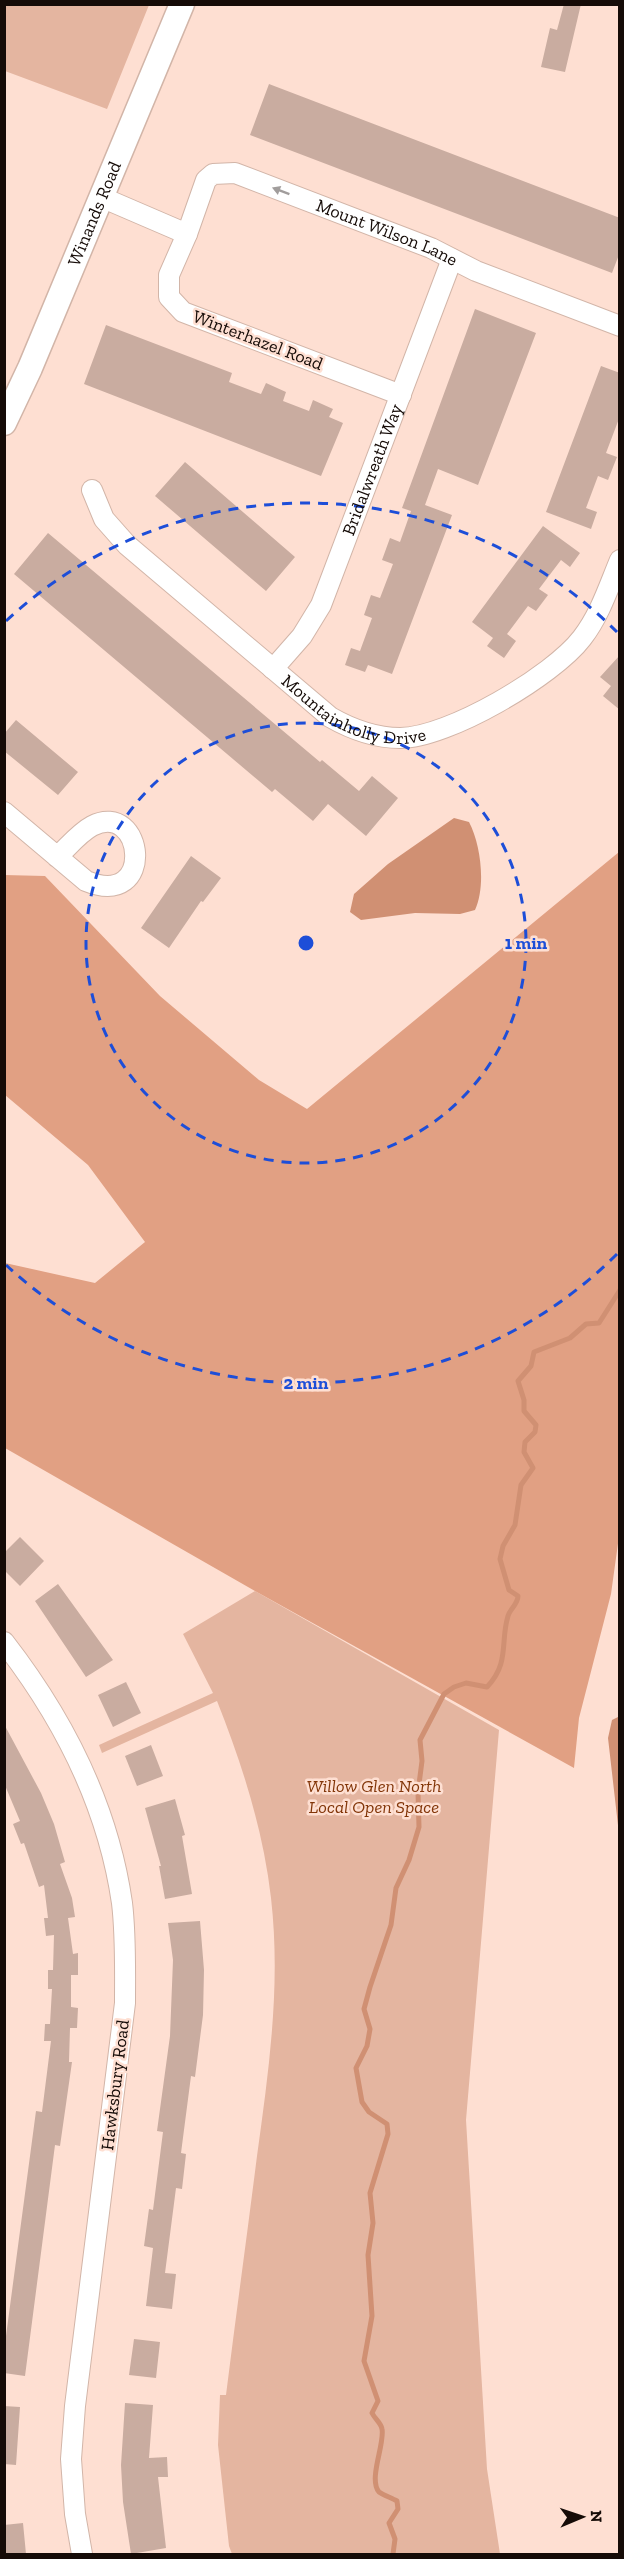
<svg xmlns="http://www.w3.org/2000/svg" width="624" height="2559" viewBox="0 0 624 2559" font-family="'Zilla Slab',serif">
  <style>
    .green { fill: #e4b5a0 }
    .forest { fill: #e1a083 }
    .water { fill: #d09073 }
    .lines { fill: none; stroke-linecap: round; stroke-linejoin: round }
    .stream { stroke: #d09073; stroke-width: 5 }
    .building { fill: #c9aca0 }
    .minor-casing { stroke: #d2b5a8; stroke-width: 22 }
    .tertiary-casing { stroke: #d2b5a8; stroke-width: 27 }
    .minor { stroke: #fff; stroke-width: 20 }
    .tertiary { stroke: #fff; stroke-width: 24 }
    .oneway { fill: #a19d9c }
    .ring { fill: none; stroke: #1d4ed8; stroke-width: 3; stroke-dasharray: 10 8 }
    .labels { text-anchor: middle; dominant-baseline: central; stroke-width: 5; stroke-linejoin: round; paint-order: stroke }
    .street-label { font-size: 18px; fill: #150b07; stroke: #fedfd2 }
    .park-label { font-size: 18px; font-style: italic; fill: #823508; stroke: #fedfd2 }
    .centre { fill: #1d4ed8; stroke: #fedfd2; stroke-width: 3 }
    .ring-label { font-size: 18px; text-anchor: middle; font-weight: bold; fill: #1d4ed8; stroke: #fedfd2; stroke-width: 5; stroke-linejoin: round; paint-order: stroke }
  </style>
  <rect width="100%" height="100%" fill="#fedfd2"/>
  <path class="green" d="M 4,5 L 149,5 L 107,109 L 5,71 Z
    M 255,1591 L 499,1730 L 466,2120 L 487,2469 L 500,2554 L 232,2554 L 229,2546 L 218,2445 L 220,2395 L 226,2395 C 236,2315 247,2235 257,2156 C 269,2069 281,1985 271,1898 C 263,1829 242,1764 217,1701 L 102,1753 L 99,1745 L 213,1693 L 183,1634 Z"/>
  <path class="forest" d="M 619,852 L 620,1529 L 611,1594 L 579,1718 L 574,1768 L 255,1591 L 5,1448 L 5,1263 L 95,1283 L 145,1242 L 88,1165 L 5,1095 L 4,875 L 45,876 L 160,996 L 259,1080 L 307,1109 Z"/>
  <path class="water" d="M 454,818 L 469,822 C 481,845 486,886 475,910 L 460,914 L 415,913 L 361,920 L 350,912 L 354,894 L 388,864 Z
    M 620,1716 L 620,1834 L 619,1834 L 608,1738 L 612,1720 Z"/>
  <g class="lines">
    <path class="stream" d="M 393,2554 L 395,2539 L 389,2523 L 398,2509 L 397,2501 C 392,2498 383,2495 379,2492 C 368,2479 385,2444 382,2429 C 381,2423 375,2419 372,2413 L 378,2401 L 364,2361 L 372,2316 L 368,2255 L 373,2223 L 370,2193 L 388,2134 L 387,2124 L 369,2112 L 362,2102 L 356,2068 L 367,2046 L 370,2029 L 364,2009 L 370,1987 L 391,1925 L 396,1888 L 409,1860 L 419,1827 L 418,1792 L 422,1761 L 420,1740 L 444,1694 L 454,1687 L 466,1683 L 487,1687 C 510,1663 500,1642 508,1616 C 510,1609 518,1604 518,1596 L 509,1590 L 500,1559 L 503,1546 L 515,1525 L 521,1485 L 533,1468 L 524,1452 L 525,1442 L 535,1432 L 536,1425 L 524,1411 L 524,1400 L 518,1381 L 531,1366 L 534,1352 L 570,1338 L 586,1324 L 599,1323 L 620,1290"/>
  </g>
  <path class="building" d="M 564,4 L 581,4 L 565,72 L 541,67 L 550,28 L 557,30 Z
    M 269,84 L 620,218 L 620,252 L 612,273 L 250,135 Z
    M 475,309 L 536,333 L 478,485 L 438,469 L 425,505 L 452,515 L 392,674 L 368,665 L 365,672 L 345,665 L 351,648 L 360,651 L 372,618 L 364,615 L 371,595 L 380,598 L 393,564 L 382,560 L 390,538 L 400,542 L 411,511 L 402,508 Z
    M 106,325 L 232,373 L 229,382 L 261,394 L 266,383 L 286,392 L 283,401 L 309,411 L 313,400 L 333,409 L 329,417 L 343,423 L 321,476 L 84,384 Z
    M 601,366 L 620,373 L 620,416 L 606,453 L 617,457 L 608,480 L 598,476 L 586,508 L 597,512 L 591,529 L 546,512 Z
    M 185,462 L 295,557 L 266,591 L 155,496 Z
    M 543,526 L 580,553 L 570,567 L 561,560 L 539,589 L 548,595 L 536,611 L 528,606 L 507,634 L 516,641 L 504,658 L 487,646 L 493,638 L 472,622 Z
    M 48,533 L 320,762 L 322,760 L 359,791 L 372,776 L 398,798 L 366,836 L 328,804 L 313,821 L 275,789 L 272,792 L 14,574 Z
    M 620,655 L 620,710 L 603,696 L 611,686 L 600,677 Z
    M 16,720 L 78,772 L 58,795 L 4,751 L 4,734 Z
    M 191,856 L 221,878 L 203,902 L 201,901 L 169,948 L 141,928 Z
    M 20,1537 L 44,1561 L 20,1586 L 4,1570 L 4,1553 Z
    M 58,1584 L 113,1660 L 86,1677 L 35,1601 Z
    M 126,1682 L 141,1713 L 113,1727 L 98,1695 Z
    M 4,1724 L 41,1793 L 54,1824 L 65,1862 L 60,1864 L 72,1898 L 75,1917 L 68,1918 L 73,1954 L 78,1953 L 78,1975 L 71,1975 L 71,2007 L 78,2008 L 77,2028 L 70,2028 L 69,2062 L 72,2062 L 60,2146 L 55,2145 L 25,2376 L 4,2373 L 4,2351 L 36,2111 L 42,2112 L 51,2041 L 44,2041 L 45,2024 L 50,2024 L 52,1989 L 48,1989 L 48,1970 L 53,1970 L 54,1935 L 46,1936 L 44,1918 L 48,1918 L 44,1885 L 39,1887 L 24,1843 L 21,1844 L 13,1824 L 20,1821 L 4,1783 Z
    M 151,1745 L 163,1776 L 137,1786 L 125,1756 Z
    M 175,1799 L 185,1835 L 182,1836 L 192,1894 L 165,1899 L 159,1866 L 161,1866 L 145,1808 Z
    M 200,1921 L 204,1970 L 203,2015 L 195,2077 L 191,2076 L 181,2153 L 186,2154 L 182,2189 L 176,2188 L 165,2273 L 176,2274 L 172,2309 L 146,2306 L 153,2248 L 144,2246 L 149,2209 L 153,2210 L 163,2132 L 157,2131 L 170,2036 L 173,1960 L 168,1923 Z
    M 134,2339 L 160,2342 L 156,2378 L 129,2375 Z
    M 125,2403 L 153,2405 L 149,2458 L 167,2457 L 168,2477 L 158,2477 L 166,2548 L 131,2554 L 123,2502 L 121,2465 Z
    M 4,2406 L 20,2407 L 16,2465 L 4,2464 Z
    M 23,2523 L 26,2554 L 4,2554 L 4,2525 Z"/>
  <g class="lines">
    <g class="minor-casing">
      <g id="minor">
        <path d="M 101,197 L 187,234"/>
        <path id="s1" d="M 401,395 L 183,312 L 169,297 L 169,275 L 187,234 L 206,180 L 213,174 L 235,173 L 431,248 L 476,271 L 620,326"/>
        <path id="s2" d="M 92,490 L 104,519 L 127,545 L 330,717 C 351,729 375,738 400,738 C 448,738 553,676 582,638 C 600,615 609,586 620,560"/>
        <path id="s3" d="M 273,669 L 302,636 L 321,605 L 452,259"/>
        <path d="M 4,812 L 86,881 C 157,910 144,799 92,826 C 79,833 68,847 57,857"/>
        <path d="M 4,1642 C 63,1718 108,1806 122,1903 C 126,1936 125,1970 125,2003 L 75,2406 L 71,2459 L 75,2514 L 82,2554"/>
      </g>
    </g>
    <g class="tertiary-casing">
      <g id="tertiary">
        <path id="s4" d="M 4,423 L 30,368 L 182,4"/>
      </g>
    </g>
    <use href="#minor" class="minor"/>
    <use href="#tertiary" class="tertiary"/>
  </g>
  <defs><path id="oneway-solid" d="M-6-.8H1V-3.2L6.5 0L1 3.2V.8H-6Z" transform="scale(1.5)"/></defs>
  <use class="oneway" href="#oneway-solid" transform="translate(281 191) rotate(-159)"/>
  <g class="ring">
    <circle cx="306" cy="943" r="220"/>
    <path d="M617 1254A440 440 0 0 1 6 1265M6 621A440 440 0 0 1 617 632"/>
  </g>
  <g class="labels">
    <g class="street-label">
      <text stroke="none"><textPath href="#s4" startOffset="228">Winands Road</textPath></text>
      <text stroke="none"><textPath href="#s1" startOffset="572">Mount Wilson Lane</textPath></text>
      <text transform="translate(258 340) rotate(21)">Winterhazel Road</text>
      <text stroke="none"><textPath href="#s3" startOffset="225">Bridalwreath Way</textPath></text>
      <text stroke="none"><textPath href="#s2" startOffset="352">Mountainholly Drive</textPath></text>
      <text transform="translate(115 2085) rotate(-83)">Hawksbury Road</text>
    </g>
    <g class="park-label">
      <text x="374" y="1786">Willow Glen North<tspan x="374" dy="21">Local Open Space</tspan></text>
    </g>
  </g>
  <circle cx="306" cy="943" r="9" class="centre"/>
  <g class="ring-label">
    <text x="526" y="949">1 min</text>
    <text x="306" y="1389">2 min</text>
  </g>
  <rect width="624" height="2559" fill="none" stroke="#150b07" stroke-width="12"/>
  <g transform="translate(582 2517) rotate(88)" stroke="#fedfd2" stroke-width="4.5" paint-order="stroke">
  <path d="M0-4.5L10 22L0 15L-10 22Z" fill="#150b07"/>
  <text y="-9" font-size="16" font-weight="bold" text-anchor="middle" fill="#150b07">N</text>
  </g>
</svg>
